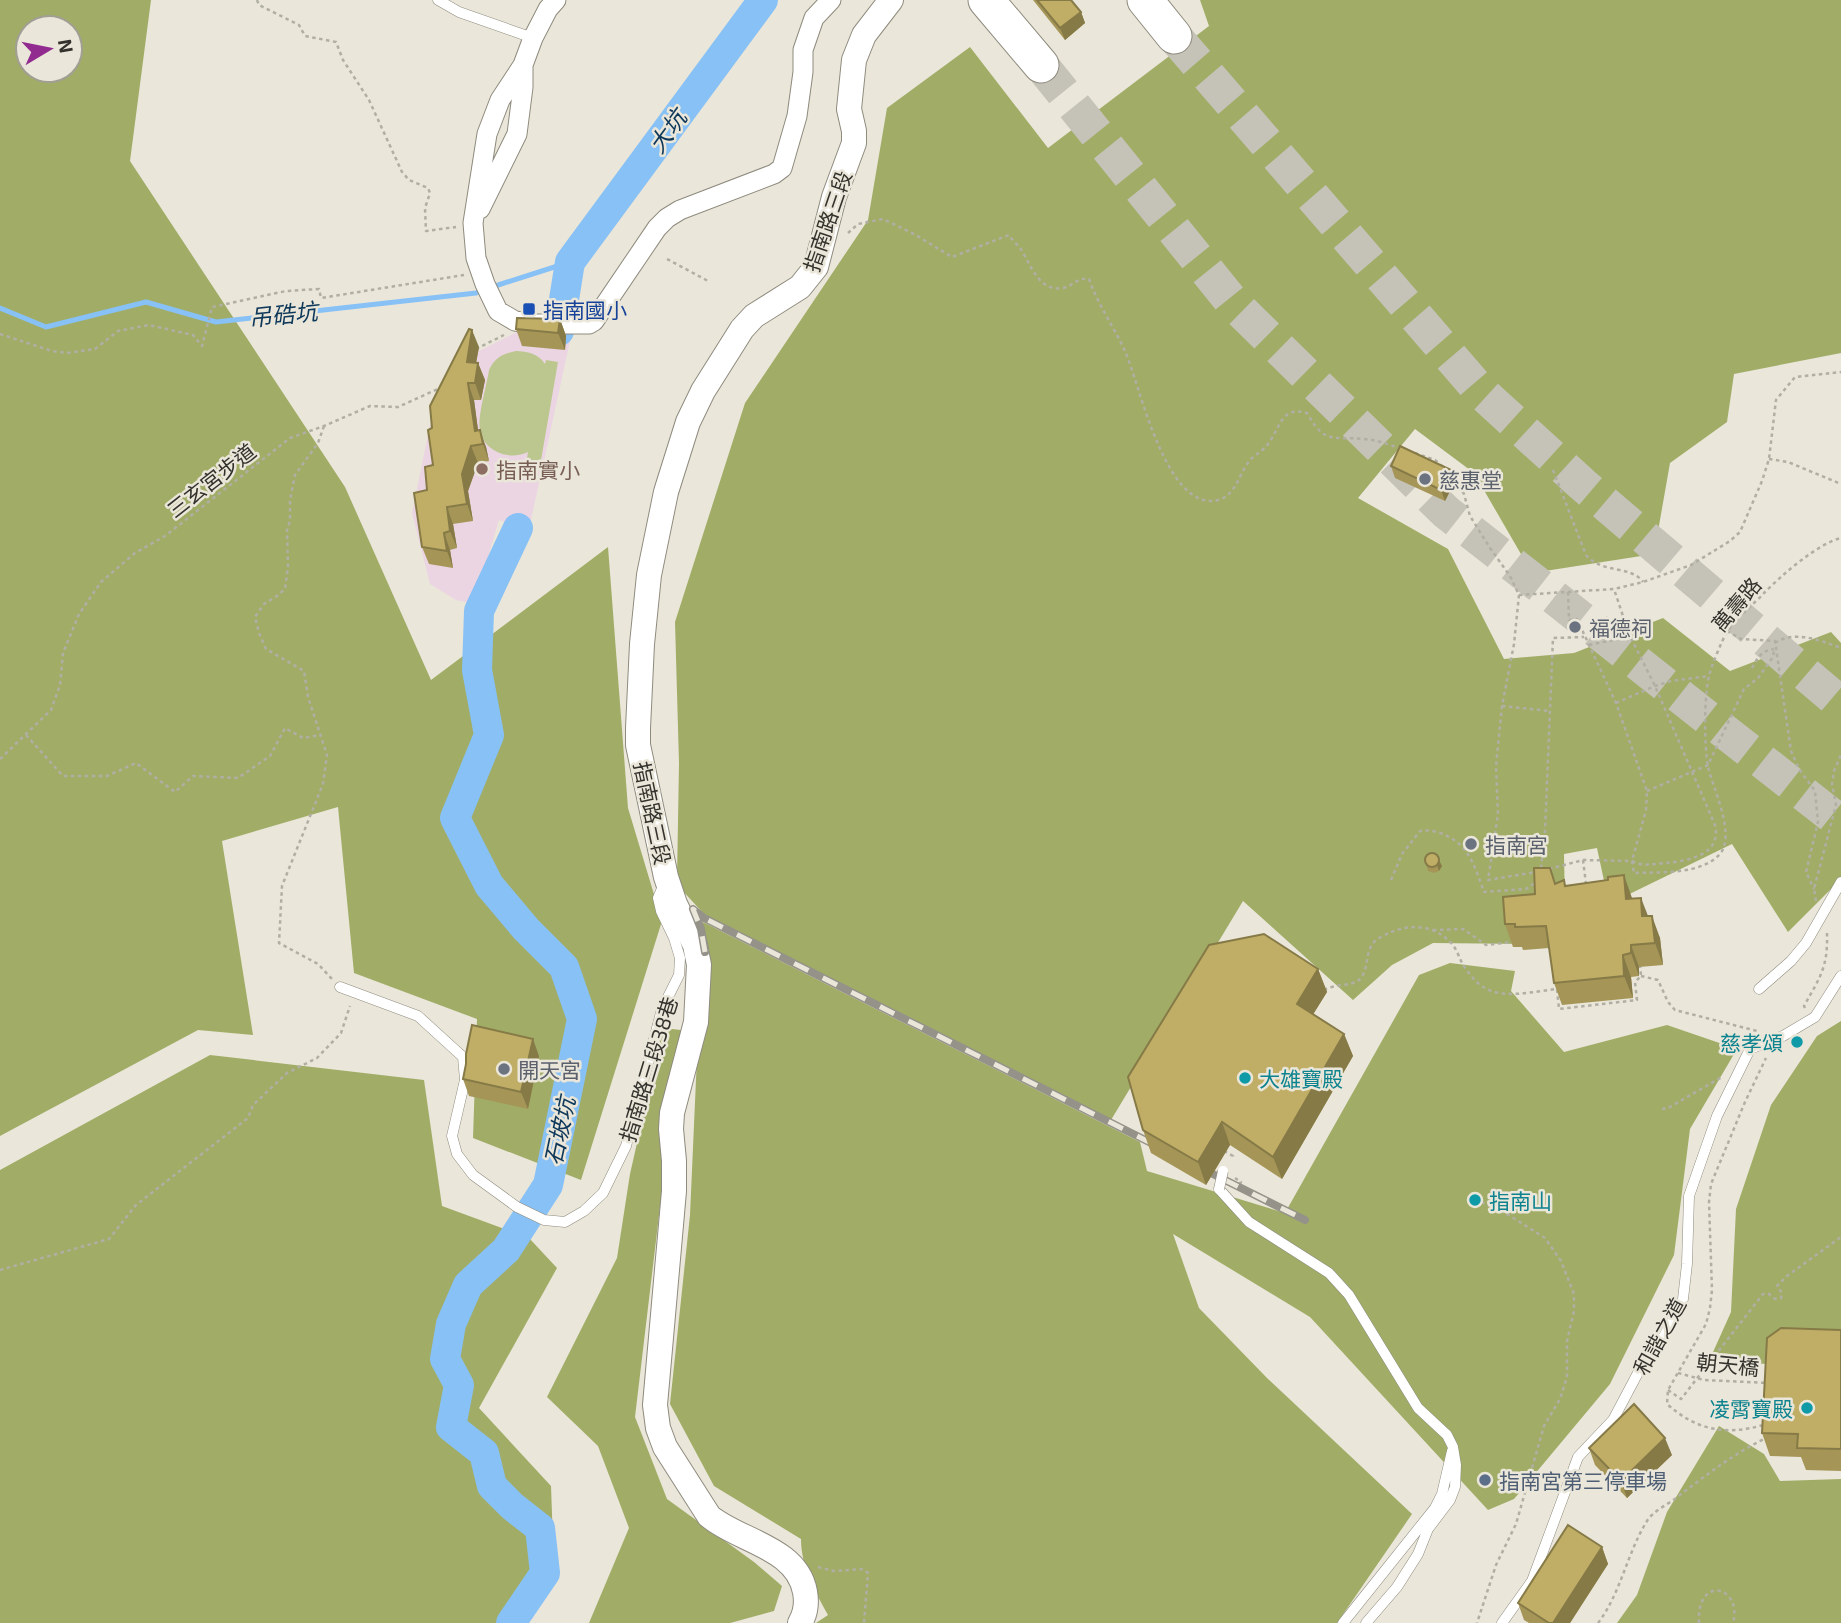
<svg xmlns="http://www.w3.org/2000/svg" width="1841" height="1623" viewBox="0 0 1841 1623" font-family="'Exo 2','Noto Sans TC',sans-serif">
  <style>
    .education { fill: #ebd5e2 }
    .green { fill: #bcc78f }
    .forest { fill: #a1ad67; fill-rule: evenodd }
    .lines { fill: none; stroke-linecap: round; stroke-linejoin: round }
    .stream { stroke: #88c1f5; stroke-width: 5 }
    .river { stroke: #88c1f5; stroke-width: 30 }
    .motorway-tunnel { stroke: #c5c2b7; stroke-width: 35; stroke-dasharray: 35 18; stroke-linecap: butt }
    .service-casing { stroke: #8e8b7e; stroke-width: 11 }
    .minor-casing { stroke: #8e8b7e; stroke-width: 21 }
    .tertiary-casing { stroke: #8e8b7e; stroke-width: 26 }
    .motorway-casing { stroke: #8e8b7e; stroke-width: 37 }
    .path { stroke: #b1aea4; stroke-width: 2.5; stroke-dasharray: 3.5 3.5; stroke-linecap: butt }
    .service { stroke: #fff; stroke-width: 10 }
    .minor { stroke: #fff; stroke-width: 19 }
    .tertiary { stroke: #fff; stroke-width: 24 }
    .motorway { stroke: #fff; stroke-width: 35 }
    .rail-casing { stroke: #959289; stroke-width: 8 }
    .rail { stroke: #eae6d9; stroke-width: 5; stroke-dasharray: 16; stroke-linecap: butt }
    .service-bridge-casing { stroke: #8e8b7e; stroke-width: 11; stroke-linecap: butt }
    .path-bridge { stroke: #b1aea4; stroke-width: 2.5; stroke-dasharray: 3.5 3.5; stroke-linecap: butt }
    .service-bridge { stroke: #fff; stroke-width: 10 }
    .wall { fill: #a59658 }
    .shaded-wall { fill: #867a47 }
    .building { fill: #c0ae66; stroke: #867a47; stroke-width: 2 }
    .transit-dot { fill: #1a4fb4; stroke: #eae6d9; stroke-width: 2.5 }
    .education-dot { fill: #8d6e63; stroke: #eae6d9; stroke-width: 2.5 }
    .worship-dot { fill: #6b7280; stroke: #eae6d9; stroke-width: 2.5 }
    .culture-dot { fill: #0f9aa8; stroke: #eae6d9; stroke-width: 2.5 }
    .service-dot { fill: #5c6f8a; stroke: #eae6d9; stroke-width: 2.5 }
    .labels { text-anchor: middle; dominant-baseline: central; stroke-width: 5; stroke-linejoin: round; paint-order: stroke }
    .street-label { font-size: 21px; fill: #33322d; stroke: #eae6d9 }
    .transit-label { font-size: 21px; fill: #164399; stroke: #eae6d9; text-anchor: start }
    .education-label { font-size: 21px; fill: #785e54; stroke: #eae6d9; text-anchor: start }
    .worship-label { font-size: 21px; fill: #5b616d; stroke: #eae6d9; text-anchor: start }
    .culture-label { font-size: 21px; fill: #0d838f; stroke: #eae6d9; text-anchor: end }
    .service-label { font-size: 21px; fill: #4e5e75; stroke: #eae6d9; text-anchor: start }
    .water-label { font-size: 23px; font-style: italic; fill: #0e385a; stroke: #eae6d9 }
  </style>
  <rect width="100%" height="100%" fill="#eae6d9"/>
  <path class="education" d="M 523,329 L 572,332 L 529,529 L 499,520 L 482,577 L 470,603 L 456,600 L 430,584 L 412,513 L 430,425 L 467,357 Z"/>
  <path class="green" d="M 516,351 C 527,351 539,354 545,364 L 546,360 L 558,362 L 540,466 L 526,464 L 528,452 C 510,461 484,452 480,430 C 477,417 487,385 489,370 C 495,357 503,354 516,351 Z"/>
  <path class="forest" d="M 0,0 L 151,0 L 130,161 L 345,487 L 431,680 L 608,547 L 628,808 L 662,921 L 581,1180 L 473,1138 L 477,1019 L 354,973 L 338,807 L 222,841 L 253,1035 L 198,1030 L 0,1136 ZM 28,28 L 70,28 L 70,70 L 28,70 Z
    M 1200,0 L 1841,0 L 1841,353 L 1734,374 L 1727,422 L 1670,463 L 1654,554 L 1532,573 L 1474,473 L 1415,429 L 1358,498 L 1448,549 L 1504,659 L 1574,653 L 1663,618 L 1730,671 L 1831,632 L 1841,643 L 1841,879 L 1788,932 L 1732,844 L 1609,904 L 1597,848 L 1564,854 L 1565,906 L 1532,944 L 1433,943 L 1392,965 L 1353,1000 L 1243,901 L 1111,1120 L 705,915 L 680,888 L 677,879 L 679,763 L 675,622 L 745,403 L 868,220 L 887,108 L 970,47 L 1048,148 L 1209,26 Z
    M 703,922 L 1140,1142 L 1147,1171 L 1285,1213 L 1419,975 L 1450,963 L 1515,971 L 1511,991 L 1564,1052 L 1667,1025 L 1737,1049 L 1690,1129 L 1674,1255 L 1610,1384 L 1514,1499 L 1488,1510 L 1310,1317 L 1173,1234 L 1199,1308 L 1267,1378 L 1412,1514 L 1337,1623 L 816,1623 L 828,1615 C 815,1591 801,1567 801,1539 L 714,1486 L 670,1404 L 690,1215 Z
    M 1841,1021 L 1841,1340 L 1768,1364 L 1709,1361 L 1731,1312 L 1736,1209 L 1771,1105 L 1817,1036 Z
    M 663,1028 L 681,1030 L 635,1417 L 667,1499 L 754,1562 L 782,1586 L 774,1611 L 730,1623 L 589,1623 L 629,1528 L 598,1446 L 547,1397 L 617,1258 L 630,1174 Z
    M 210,1055 L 424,1080 L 442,1206 L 529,1238 L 557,1268 L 479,1408 L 551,1486 L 554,1569 L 506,1623 L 0,1623 L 0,1170 Z
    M 1719,1426 L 1764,1454 L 1780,1481 L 1841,1479 L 1841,1623 L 1617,1623 L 1637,1595 L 1667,1512 Z"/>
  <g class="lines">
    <path class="stream" d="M 492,287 L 570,262
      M 0,308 L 46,327 L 146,302 L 216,322 L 476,293 L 482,290"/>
    <path class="river" d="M 559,331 L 570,262 L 763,0
      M 511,1623 L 545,1573 L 540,1528 L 512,1506 L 492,1486 L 484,1453 L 451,1427 L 459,1385 L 445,1359 L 451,1324 L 468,1285 L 506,1250 L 548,1185 L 582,1019 L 564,967 L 526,929 L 489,885 L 455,818 L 489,735 L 477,670 L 479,611 L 518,528"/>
    <path class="motorway-tunnel" d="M 1174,36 L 1481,392 L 1582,484 L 1841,704
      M 1041,65 L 1232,302 L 1446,512 L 1841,823"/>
    <g class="service-casing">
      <path id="service" d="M 438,0 L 459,12 L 533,38
        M 340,987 L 418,1016 L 463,1057 L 465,1080 L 452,1136 L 457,1154 L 473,1175 L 517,1207 L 544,1220 L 565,1222 L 584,1211 L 603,1193 L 626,1146 L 662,1009 L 679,975 L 680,958 L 674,938 L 661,911 L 658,898 L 664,884
        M 1759,989 L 1791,961 L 1806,943 L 1841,882
        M 1219,1189 L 1249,1222 L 1329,1273 L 1349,1295 L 1418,1408 L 1447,1435 L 1453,1447 L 1456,1465 L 1455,1487 L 1450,1500 L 1428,1529 L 1418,1554 L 1397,1587 L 1366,1623
        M 1343,1623 L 1435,1508 L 1442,1494 L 1452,1451
        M 1502,1623 L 1532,1581 L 1578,1457 L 1613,1420 L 1640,1369 L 1664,1336 L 1683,1299 L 1687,1264 L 1689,1196 L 1717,1116 L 1750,1049 L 1783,1036 L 1815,1017 L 1841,976"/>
    </g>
    <g class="minor-casing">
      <path id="minor" d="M 556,0 L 548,9 L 533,38 L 523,65 L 500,100 L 487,134 L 473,223 L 476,258 L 485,284 L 498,311 L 515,321 L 536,324 L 589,324 L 594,321 L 657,228 L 667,218 L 680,210 L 774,174 L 782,168 L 797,116 L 803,72 L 803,50 L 814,18 L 831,0
        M 480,209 L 517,134 L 523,87 L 523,66"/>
    </g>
    <g class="tertiary-casing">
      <path id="tertiary" d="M 800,1623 C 806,1613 807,1603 805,1592 C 797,1547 738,1541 709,1516 L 665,1447 L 658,1428 L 655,1405 L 674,1191 L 674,1161 L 671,1129 L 672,1113 L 696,1022 L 699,965 L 695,945 L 675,904 L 666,877 L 638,745 L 638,728 L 642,644 L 649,575 L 666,492 L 688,422 L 703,391 L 742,329 L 754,316 L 800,287 L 816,267 L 834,197 L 854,143 L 854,131 L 849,109 L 854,60 L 864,35 L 891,0"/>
    </g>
    <g class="motorway-casing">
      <path id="motorway" d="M 986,0 L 1041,65
        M 1145,0 L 1174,36"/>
    </g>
    <path class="path" d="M 257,0 L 259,5 L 299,25 L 305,36 L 336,42 L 343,60 L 369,100 L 402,172 L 409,180 L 428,188 L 430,193 L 425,208 L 426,231 L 456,227
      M 848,233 L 858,224 L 883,219 L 914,234 L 952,257 L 1009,235 C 1012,240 1017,244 1020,248 C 1031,264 1038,292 1063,288 C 1073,286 1077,277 1089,279 C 1098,305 1114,327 1125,351 C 1140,385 1166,513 1218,500 C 1237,495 1239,472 1251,459 C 1257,453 1265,450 1270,441 C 1281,425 1282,406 1307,413 C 1325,445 1333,436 1364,439 C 1378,440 1390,445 1402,449
      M 667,259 L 708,281
      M 0,334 L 52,351 L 67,353 L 95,349 L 118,331 L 149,325 L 193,335 L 202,346 L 212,307 L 286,291 L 319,289 L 321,298 L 464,275
      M 476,349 L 504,335
      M 324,426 L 318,443 L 295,475 L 290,500 L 290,521 L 287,530 L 288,567 L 285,589 L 277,596 L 264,604 L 255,617 L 259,633 L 266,649 L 304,671 L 308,697 L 327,755 L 323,784 L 282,886 L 279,943 L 318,964 L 332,979
      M 1415,453 L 1435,460 L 1443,467
      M 1769,459 L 1788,462 L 1841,484
      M 1553,470 L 1586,555 C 1602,574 1631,565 1643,582
      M 1451,474 L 1464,494 L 1470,516 L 1490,548 L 1510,576 L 1519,595
      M 1568,592 L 1569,620 L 1577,619 L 1616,703 L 1647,791 L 1646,810 L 1632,861 C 1642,867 1653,864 1665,863 C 1688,861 1722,855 1715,825 L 1655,686 L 1629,634 L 1614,589
      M 1519,595 L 1514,644 L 1502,706 L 1496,766 L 1498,814 L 1488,880 L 1536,872
      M 1519,595 L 1614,589 L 1643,582 L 1691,565 L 1730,541 L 1740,532 L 1762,481 L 1769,459 L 1776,400 L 1795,377 L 1841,372
      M 1727,631 L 1741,639 L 1775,641 L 1791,751 L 1799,769 L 1815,791 L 1818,822 L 1806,872 L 1814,889
      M 1775,643 C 1795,630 1819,640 1841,648
      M 1589,645 L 1613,640 L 1629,634
      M 1752,668 C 1758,657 1761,651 1774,649
      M 1616,703 L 1655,686 L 1671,681 L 1709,676
      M 1502,706 L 1550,711
      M 26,735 L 63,776 L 107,776 L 136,763 L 175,792 L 193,776 L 238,778 L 270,756 L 285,728 L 303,738 L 320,735
      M 0,759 L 51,710 L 60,685 L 63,653 L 79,614 L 101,582 L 135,553 L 165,536 L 290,438 L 324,426 L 370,406 L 398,407 L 440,388
      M 1647,791 L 1708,765 L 1744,689 L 1758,678 L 1773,657 L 1774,650
      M 1583,860 L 1586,884
      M 1541,868 L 1545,831 L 1553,638 L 1584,637
      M 1549,869 L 1583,860 L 1632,861 L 1634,873 C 1660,872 1701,875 1720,854 C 1736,835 1713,788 1708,767 C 1704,745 1704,697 1709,676 C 1711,667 1722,640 1727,632 C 1735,619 1753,605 1764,593 C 1782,575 1817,544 1841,538
      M 1391,880 L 1402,854 L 1420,831 C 1435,828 1456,838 1465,850 C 1474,862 1479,878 1484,892 L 1526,889 L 1535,883
      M 1816,901 L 1814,889 L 1836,805 L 1832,784 L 1834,771 L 1841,755
      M 1433,930 L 1463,929 L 1486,945 L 1512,942
      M 1641,976 L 1658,980 L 1668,1002 L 1675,1010 L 1757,1031
      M 1324,990 C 1334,984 1352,986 1359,980 C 1370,970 1364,951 1375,941 C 1378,938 1385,935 1389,933 C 1412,923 1435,925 1452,944 C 1457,950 1459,957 1462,963 C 1467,971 1476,983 1483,987 C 1504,1000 1534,991 1557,989 L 1559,1009 L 1637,1000 L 1635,982 L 1641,976 L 1640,965
      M 1805,1008 L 1804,1006 C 1820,977 1828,968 1827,933
      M 1662,1109 L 1668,1108 L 1722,1077
      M 1224,1151 L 1233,1156 L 1231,1159
      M 1235,1178 L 1241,1182 L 1237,1188
      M 1475,1199 L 1507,1214 L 1545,1238 L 1561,1261 L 1574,1294 L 1574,1311 L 1567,1341 L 1567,1377 L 1560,1399 L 1544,1426 L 1516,1524 L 1496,1565 L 1477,1623
      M 0,1270 L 109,1239 L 136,1205 L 248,1118 L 253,1105 L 287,1073 L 317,1058 L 341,1033 L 350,1006
      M 1668,1390 L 1681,1399 L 1763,1294 L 1769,1294 L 1775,1299 L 1781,1298 L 1782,1293 L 1777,1286 L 1787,1276 L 1841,1237
      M 1763,1425 C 1726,1436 1696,1430 1667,1404 L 1668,1390 L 1706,1324 L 1710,1308 L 1712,1290 L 1709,1202 L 1711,1184 L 1745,1102 L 1766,1058
      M 818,1567 L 834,1571 L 863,1569 L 868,1573 L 864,1623
      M 1598,1623 C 1621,1593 1627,1553 1647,1521 C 1653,1511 1667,1505 1676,1498 C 1705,1476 1733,1454 1766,1438
      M 1699,1623 C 1696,1574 1743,1586 1733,1623"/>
    <use href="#service" class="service"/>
    <use href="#minor" class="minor"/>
    <use href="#tertiary" class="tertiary"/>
    <use href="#motorway" class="motorway"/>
    <g class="rail-casing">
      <path id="rail" d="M 705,952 L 701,929 L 693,909 L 704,918 L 1163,1149
        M 1195,1165 L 1305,1220"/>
    </g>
    <use href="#rail" class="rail"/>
    <g class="service-bridge-casing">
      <path id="service-bridge" d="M 1219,1189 L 1223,1171"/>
    </g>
    <path class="path-bridge" d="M 1678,1373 L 1704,1380 L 1768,1383"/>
    <use href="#service-bridge" class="service-bridge"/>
  </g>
  <path class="wall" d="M 1033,0 L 1071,0 L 1081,12 L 1085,23 L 1065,40 Z
    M 560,319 L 566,336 L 565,350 L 522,346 L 516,329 Z
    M 479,347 L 476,363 L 478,363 L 485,380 L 481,400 L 474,400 L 478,431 L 486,447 L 489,461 L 478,463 L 468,491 L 473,521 L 453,524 L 457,548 L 450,550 L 453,568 L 429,564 L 422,547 L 427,490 L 433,465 Z
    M 1391,466 L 1451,470 L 1455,481 L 1445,501 L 1395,478 Z
    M 1425,860 L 1442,866 L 1439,871 L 1434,873 L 1428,871 Z
    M 1550,868 L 1555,883 L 1632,899 L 1648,916 L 1660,938 L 1663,965 L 1639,967 L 1639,976 L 1631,977 L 1633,998 L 1562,1005 L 1554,983 L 1549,948 L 1523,950 L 1522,947 L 1513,947 L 1505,924 L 1535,894 Z
    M 1318,969 L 1327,992 L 1313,1014 L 1344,1034 L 1353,1056 L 1282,1179 L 1230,1145 L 1206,1185 L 1151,1153 L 1143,1130 Z
    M 539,1056 L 528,1109 L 469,1096 L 463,1079 Z
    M 1841,1330 L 1841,1471 L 1806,1470 L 1801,1457 L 1770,1456 L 1762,1433 Z
    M 1589,1448 L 1672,1455 L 1627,1498 L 1595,1465 Z
    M 1602,1547 L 1608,1564 L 1570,1623 L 1529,1623 L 1524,1620 L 1518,1603 Z"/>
  <path class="shaded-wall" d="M 1081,12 L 1085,23 L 1065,40 L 1060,28 Z
    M 560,319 L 566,336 L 565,350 L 558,333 Z
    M 472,330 L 479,347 L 473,379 L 467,362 Z
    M 478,363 L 485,380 L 481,400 L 475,383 Z
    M 468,383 L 474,400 L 480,444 L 475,431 Z
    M 480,430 L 486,447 L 489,461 L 483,444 Z
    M 471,446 L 478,463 L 468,491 L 473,521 L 467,504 L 462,474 Z
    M 1451,470 L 1455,481 L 1445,501 L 1441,490 Z
    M 447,507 L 453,524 L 457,548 L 450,531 Z
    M 444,533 L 450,550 L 453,568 L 447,551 Z
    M 1439,860 L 1442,866 L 1439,871 L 1437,865 Z
    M 1624,875 L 1632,898 L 1634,922 L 1626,899 Z
    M 1641,898 L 1650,921 L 1642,916 Z
    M 1652,916 L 1660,938 L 1663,965 L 1655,943 Z
    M 1631,945 L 1639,967 L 1639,976 L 1631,953 Z
    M 1623,955 L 1631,977 L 1633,998 L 1624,976 Z
    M 1318,969 L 1327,992 L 1306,1026 L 1297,1004 Z
    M 1344,1034 L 1353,1056 L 1282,1179 L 1273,1157 Z
    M 533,1039 L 539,1056 L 528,1109 L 521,1092 Z
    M 1222,1122 L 1230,1145 L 1206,1185 L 1198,1162 Z
    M 1665,1438 L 1672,1455 L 1627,1498 L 1621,1481 Z
    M 1602,1547 L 1608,1564 L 1570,1623 L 1553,1623 Z"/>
  <path class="building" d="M 1037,0 L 1071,0 L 1081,12 L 1060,28 Z
    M 517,318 L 560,319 L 558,333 L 516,329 Z
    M 469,329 L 472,330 L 467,362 L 478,363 L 475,383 L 468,383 L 475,431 L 480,430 L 483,444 L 471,446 L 462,474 L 467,504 L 447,507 L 450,531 L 444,533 L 447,551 L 422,547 L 414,493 L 427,490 L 425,467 L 433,465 L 428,430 L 432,428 L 430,406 Z
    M 1400,446 L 1451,470 L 1441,490 L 1391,466 Z
    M1425 860a7 7 0 1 1 14 0a7 7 0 1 1-14 0Z
    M 1534,868 L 1550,868 L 1555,884 L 1564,880 L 1565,886 L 1608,880 L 1608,877 L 1624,875 L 1626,899 L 1641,898 L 1642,916 L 1652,916 L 1655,943 L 1631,945 L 1631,953 L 1623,955 L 1624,976 L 1554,983 L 1546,926 L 1515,927 L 1515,924 L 1505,924 L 1503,897 L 1535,894 Z
    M 1264,934 L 1318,969 L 1297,1004 L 1344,1034 L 1273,1157 L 1222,1122 L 1198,1162 L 1143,1130 L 1128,1077 L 1209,945 Z
    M 472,1025 L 533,1039 L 521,1092 L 463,1079 L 466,1064 L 466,1054 Z
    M 1781,1328 L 1841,1330 L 1841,1449 L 1797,1448 L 1798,1434 L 1762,1433 L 1767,1338 Z
    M 1634,1404 L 1665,1438 L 1621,1481 L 1589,1448 Z
    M 1568,1525 L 1602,1547 L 1553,1623 L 1549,1623 L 1518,1603 Z"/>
  <rect class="transit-dot" x="522" y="302" width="14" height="14" rx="3.5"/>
  <circle class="education-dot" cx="482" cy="469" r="7"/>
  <g class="worship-dot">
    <circle cx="1425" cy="479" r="7"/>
    <circle cx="1575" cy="627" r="7"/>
    <circle cx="1471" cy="844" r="7"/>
    <circle cx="504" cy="1069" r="7"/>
  </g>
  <g class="culture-dot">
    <circle cx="1797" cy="1042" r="7"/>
    <circle cx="1245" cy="1078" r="7"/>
    <circle cx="1475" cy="1200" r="7"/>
    <circle cx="1807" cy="1408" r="7"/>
  </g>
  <circle class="service-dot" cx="1485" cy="1480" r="7"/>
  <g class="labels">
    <g class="street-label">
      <text transform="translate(827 221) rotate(-71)">指南路三段</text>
      <text transform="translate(211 480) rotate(-38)">三玄宮步道</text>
      <text transform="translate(1736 604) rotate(-50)">萬壽路</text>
      <text transform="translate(653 813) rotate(78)">指南路三段</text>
      <text transform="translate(648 1069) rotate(-73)">指南路三段38巷</text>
      <text transform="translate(1659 1336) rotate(-61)">和諧之道</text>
      <text transform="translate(1728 1364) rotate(6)">朝天橋</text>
    </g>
    <g class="transit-label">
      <text x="543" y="309">指南國小</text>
    </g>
    <g class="education-label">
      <text x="496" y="469">指南實小</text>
    </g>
    <g class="worship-label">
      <text x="1439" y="479">慈惠堂</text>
      <text x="1589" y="627">福德祠</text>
      <text x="1485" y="844">指南宮</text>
      <text x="518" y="1069">開天宮</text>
    </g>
    <g class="culture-label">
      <text x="1783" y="1042">慈孝頌</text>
      <text x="1259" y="1078" text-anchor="start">大雄寶殿</text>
      <text x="1489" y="1200" text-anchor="start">指南山</text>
      <text x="1793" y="1408">凌霄寶殿</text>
    </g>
    <g class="service-label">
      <text x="1499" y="1480">指南宮第三停車場</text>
    </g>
    <g class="water-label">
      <text transform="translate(667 131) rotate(-54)">大坑</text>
      <text transform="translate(283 314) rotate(-6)">吊硞坑</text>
      <text transform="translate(559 1131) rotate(-78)">石坡坑</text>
    </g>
  </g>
  <g transform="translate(49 49) rotate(80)"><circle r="33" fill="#eae6d9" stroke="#a19e94" stroke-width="2"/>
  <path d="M0-5L12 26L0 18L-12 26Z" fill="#922b90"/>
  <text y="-10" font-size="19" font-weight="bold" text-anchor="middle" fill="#33322d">N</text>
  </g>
</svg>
